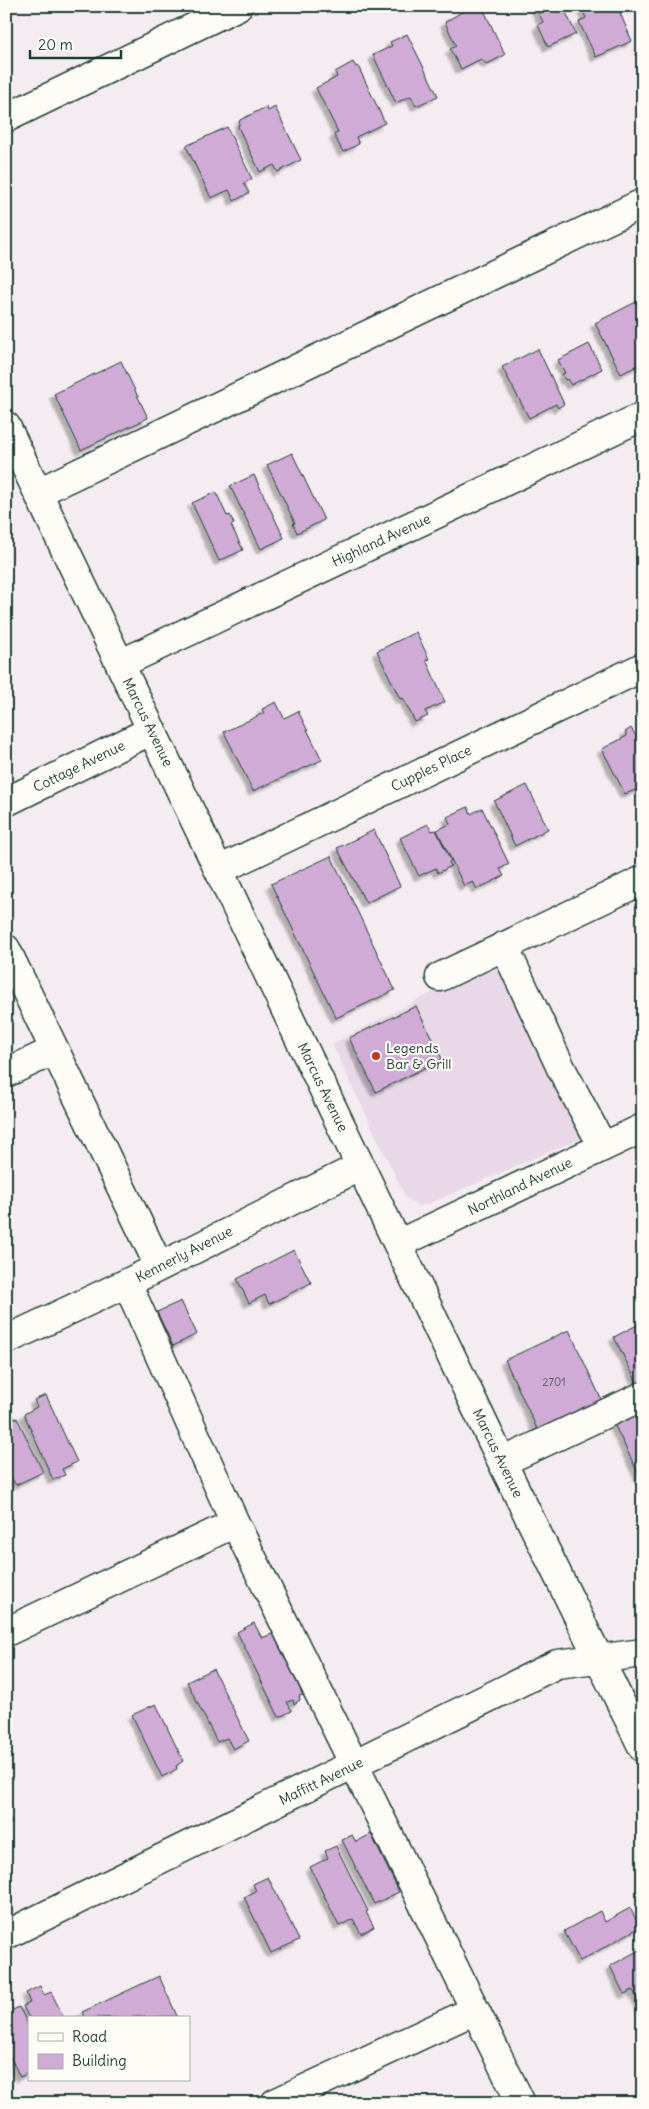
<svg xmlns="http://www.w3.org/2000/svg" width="649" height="2109" viewBox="0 0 649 2109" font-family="Delius,sans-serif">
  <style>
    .built { fill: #e9d8e8 }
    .building { fill: #cfabd5; stroke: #1f3d34; filter: url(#shadow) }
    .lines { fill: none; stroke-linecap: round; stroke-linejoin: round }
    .minor-casing { stroke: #1f3d34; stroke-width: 31 }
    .minor { stroke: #fdfcf7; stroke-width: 28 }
    .poi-dot { fill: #c8321e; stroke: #fdfcf7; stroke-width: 2 }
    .labels { text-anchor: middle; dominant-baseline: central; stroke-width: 4.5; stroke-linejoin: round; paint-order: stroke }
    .number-label { font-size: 11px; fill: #4b585c }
    .street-label { font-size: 14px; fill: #1f3d34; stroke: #fdfcf7 }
    .poi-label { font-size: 14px; fill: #1f3d34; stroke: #fdfcf7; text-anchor: start }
  </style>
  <defs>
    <filter id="shadow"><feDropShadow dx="-4.5" dy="4.5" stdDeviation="1" flood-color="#0004"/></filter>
  </defs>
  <rect width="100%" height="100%" fill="#f4ecf0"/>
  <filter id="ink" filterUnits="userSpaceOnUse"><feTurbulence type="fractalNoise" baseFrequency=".02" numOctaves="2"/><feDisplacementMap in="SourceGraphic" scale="10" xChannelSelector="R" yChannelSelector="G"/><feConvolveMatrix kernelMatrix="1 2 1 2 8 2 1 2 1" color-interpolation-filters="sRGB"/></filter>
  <g filter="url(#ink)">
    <path class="built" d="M 501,957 L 588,1135 L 428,1204 L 418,1206 L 406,1198 L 332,1044 Z"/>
    <path class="building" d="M 472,6 L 482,6 L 505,55 L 487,64 L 481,59 L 461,69 L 450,49 L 456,46 L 445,22 Z
      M 535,6 L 563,6 L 576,34 L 548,47 L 538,25 L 543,22 Z
      M 581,6 L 617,6 L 632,41 L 596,57 L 579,22 L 586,18 Z
      M 407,34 L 438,96 L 416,106 L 411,96 L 396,103 L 373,55 L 392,46 L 390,42 Z
      M 353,62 L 356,67 L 358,66 L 385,123 L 356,137 L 359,144 L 343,152 L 334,135 L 338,132 L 316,88 L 337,77 L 335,72 Z
      M 266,107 L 268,111 L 275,107 L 301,160 L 278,172 L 274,165 L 260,172 L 238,127 L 240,120 Z
      M 227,127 L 252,179 L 244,183 L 249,193 L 234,201 L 229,190 L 211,198 L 186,146 Z
      M 636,302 L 643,316 L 643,368 L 641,364 L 621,374 L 595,323 Z
      M 589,344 L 602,369 L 571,385 L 567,379 L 565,380 L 562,374 L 565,373 L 558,360 Z
      M 538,349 L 564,404 L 558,408 L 556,404 L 529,418 L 502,367 Z
      M 121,361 L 148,418 L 81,450 L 54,394 Z
      M 292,453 L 324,520 L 297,533 L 293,524 L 295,523 L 267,465 Z
      M 254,475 L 284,538 L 261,549 L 230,486 Z
      M 216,492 L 227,516 L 230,515 L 234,524 L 231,525 L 243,550 L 219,561 L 192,503 Z
      M 416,632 L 429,659 L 426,660 L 445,702 L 425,711 L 428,716 L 415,722 L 403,698 L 400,699 L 377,651 Z
      M 276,702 L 284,718 L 298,711 L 322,760 L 253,791 L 224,732 L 264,713 L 262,709 Z
      M 631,728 L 643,747 L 643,787 L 625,794 L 602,749 L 627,736 L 625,732 Z
      M 527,785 L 548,829 L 515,846 L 494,801 Z
      M 468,807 L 471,814 L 482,808 L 509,864 L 500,869 L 504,876 L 477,889 L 473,882 L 464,886 L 437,830 L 450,824 L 447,817 Z
      M 428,824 L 432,831 L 436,830 L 451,861 L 449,862 L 451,866 L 438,873 L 436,868 L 419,876 L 400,838 Z
      M 374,830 L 400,886 L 366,903 L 337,848 Z
      M 331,856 L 395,990 L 336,1018 L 271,884 Z
      M 416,1006 L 442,1059 L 376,1092 L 349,1038 Z
      M 294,1250 L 311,1283 L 269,1304 L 265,1295 L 249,1303 L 237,1279 Z
      M 181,1301 L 197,1334 L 173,1346 L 157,1312 Z
      M 641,1323 L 643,1385 L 639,1387 L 614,1337 Z
      M 569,1330 L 603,1403 L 539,1433 L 505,1360 Z
      M 46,1395 L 77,1462 L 62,1469 L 65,1475 L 53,1480 L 24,1414 L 37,1407 L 34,1400 Z
      M 643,1410 L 643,1483 L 614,1424 Z
      M 12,1413 L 15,1419 L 17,1418 L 43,1472 L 16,1485 L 6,1470 L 6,1416 Z
      M 254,1623 L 262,1638 L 274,1633 L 303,1695 L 299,1696 L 300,1700 L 294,1704 L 293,1700 L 287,1702 L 292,1711 L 279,1717 L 237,1632 Z
      M 213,1669 L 249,1741 L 233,1749 L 227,1738 L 217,1742 L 187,1682 Z
      M 156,1704 L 183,1761 L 176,1766 L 177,1769 L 162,1777 L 132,1715 Z
      M 6,1812 L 12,1823 L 6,1826 Z
      M 371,1834 L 399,1892 L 374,1904 L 342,1840 L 352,1835 L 356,1842 Z
      M 336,1846 L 368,1911 L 366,1912 L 374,1927 L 361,1934 L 353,1919 L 339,1926 L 310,1867 L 328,1858 L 325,1851 Z
      M 268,1877 L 299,1940 L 271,1953 L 244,1897 L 256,1891 L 253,1884 Z
      M 630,1908 L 640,1927 L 580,1961 L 564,1931 L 600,1911 L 605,1922 Z
      M 641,1949 L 643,1952 L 643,2010 L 633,1990 L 624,1994 L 610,1966 Z
      M 159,1976 L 177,2016 L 85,2018 L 82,2012 Z
      M 40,1986 L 44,1995 L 51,1992 L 64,2018 L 29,2018 L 23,2006 L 30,2003 L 26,1993 Z
      M 9,2001 L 13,2010 L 19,2007 L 29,2026 L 29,2073 L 20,2077 L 6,2048 L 6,2002 Z
      M 6,2074 L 12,2086 L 6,2089 Z"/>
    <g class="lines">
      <g class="minor-casing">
        <path id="minor" d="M 6,118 L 238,6
          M 6,426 L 502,1462 L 643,1748
          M 39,492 L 643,203
          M 120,664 L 643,416
          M 6,802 L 152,730
          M 219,870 L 643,667
          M 504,946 L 561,1068 L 603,1147
          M 6,949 L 159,1266
          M 440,977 L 643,880
          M 6,1073 L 55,1050
          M 398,1244 L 643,1128
          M 127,1283 L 235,1523 L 521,2103
          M 6,1340 L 127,1283 L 361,1166
          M 502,1462 L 643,1396
          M 6,1632 L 235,1523
          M 6,1935 L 557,1664 L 643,1653
          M 275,2103 L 475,2010"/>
      </g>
      <use href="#minor" class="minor"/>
    </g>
  </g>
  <circle class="poi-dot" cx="376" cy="1056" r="5"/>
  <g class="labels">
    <g class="number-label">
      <text x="554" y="1382">2701</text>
    </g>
    <g class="street-label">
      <text transform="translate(381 540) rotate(-25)">Highland Avenue</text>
      <text transform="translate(148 722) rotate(64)">Marcus Avenue</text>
      <text transform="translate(79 766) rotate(-26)">Cottage Avenue</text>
      <text transform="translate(431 768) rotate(-26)">Cupples Place</text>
      <text transform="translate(323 1087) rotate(64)">Marcus Avenue</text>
      <text transform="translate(520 1186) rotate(-26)">Northland Avenue</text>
      <text transform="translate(184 1254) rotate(-27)">Kennerly Avenue</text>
      <text transform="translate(498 1453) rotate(64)">Marcus Avenue</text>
      <text transform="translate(321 1781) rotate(-26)">Maffitt Avenue</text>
    </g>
    <g class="poi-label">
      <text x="386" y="1048">Legends<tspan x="386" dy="16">Bar &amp; Grill</tspan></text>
    </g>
  </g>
  <rect width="649" height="2109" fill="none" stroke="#fdfcf7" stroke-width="25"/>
  <rect x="12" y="12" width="624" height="2084" fill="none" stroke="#1f3d34" stroke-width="2" filter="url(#ink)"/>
  <rect x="28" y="2016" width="162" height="65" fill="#fdfcf7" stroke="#a4b0a9"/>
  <rect x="38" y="2033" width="25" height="8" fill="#fdfcf7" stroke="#a4b0a9"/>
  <text x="72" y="2042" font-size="15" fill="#1f3d34">Road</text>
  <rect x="38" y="2054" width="25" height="15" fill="#cfabd5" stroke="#a4b0a9"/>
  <text x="72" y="2066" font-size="15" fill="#1f3d34">Building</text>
  <path d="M30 50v8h91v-8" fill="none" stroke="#1f3d34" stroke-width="2.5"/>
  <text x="38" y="50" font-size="15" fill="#1f3d34" stroke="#fdfcf7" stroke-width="4" paint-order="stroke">20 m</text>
</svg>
